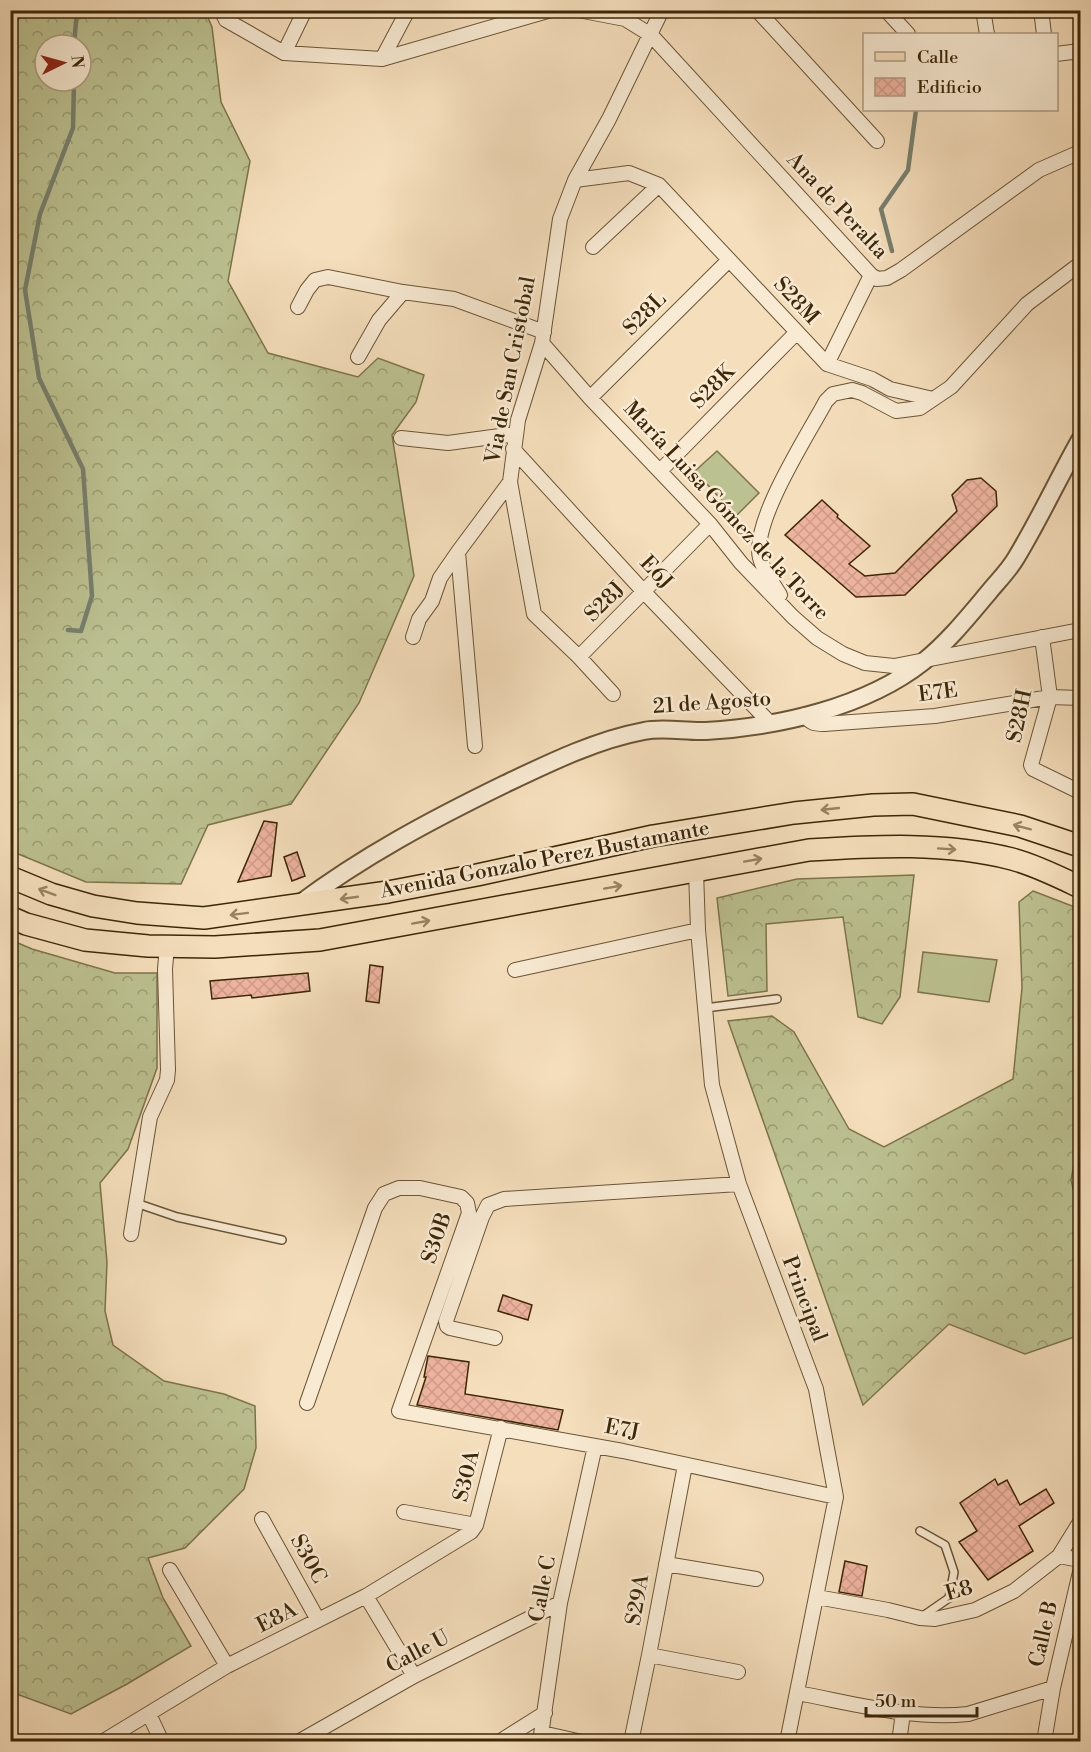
<svg xmlns="http://www.w3.org/2000/svg" width="1091" height="1752" viewBox="0 0 1091 1752" font-family="'Libre Bodoni',serif">
  <style>
    .forest { fill: url(#forest-crowns); stroke: #7c744c; stroke-width: 1.5; fill-rule: evenodd }
    .pitch { fill: #bcc191; stroke: #7c744c; stroke-width: 1.5 }
    .lines { fill: none; stroke-linecap: round; stroke-linejoin: round }
    .stream { stroke: #76806f; stroke-width: 4.5 }
    .building { fill: url(#building-cross-hatch); stroke: #3c2707; stroke-width: 1.5 }
    .service-casing { stroke: #6a5534; stroke-width: 10 }
    .minor-casing { stroke: #6a5534; stroke-width: 16 }
    .tertiary-casing { stroke: #6a5534; stroke-width: 20 }
    .primary-casing { stroke: #3c2707; stroke-width: 24 }
    .service { stroke: #f8ead3; stroke-width: 7 }
    .minor { stroke: #f8ead3; stroke-width: 14 }
    .tertiary { stroke: #f8ead3; stroke-width: 16 }
    .primary { stroke: #f5debc; stroke-width: 21 }
    .oneway { stroke: #988262 }
    .labels { text-anchor: middle; dominant-baseline: central; stroke-width: 5; stroke-linejoin: round; paint-order: stroke }
    .street-label { font-size: 21px; fill: #3c2707; stroke: #f8ead3 }
  </style>
  <defs>
    <pattern id="forest-crowns" width="20" height="18" patternUnits="userSpaceOnUse" patternTransform="scale(1.5)"><rect width="20" height="18" fill="#bcc191"/><path d="M2 6a3 3 0 1 1 6 0M12 15a3 3 0 1 1 6 0" fill="none" stroke="#9a9d74"/></pattern>
    <pattern id="building-cross-hatch" width="8" height="8" patternUnits="userSpaceOnUse" patternTransform="scale(1.5)"><rect width="8" height="8" fill="#eeb39f"/><path d="M0 0l8 8M0 8l8-8" fill="none" stroke="#cd9a87"/></pattern>
  </defs>
  <rect width="100%" height="100%" fill="#f5debc"/>
  <filter id="stains"><feTurbulence type="fractalNoise" baseFrequency=".00333" numOctaves="4"/><feColorMatrix values="0 0 0 0 .2 0 0 0 0 .09 0 0 0 0 .02 0 0 0 .5 -.17"/></filter>
  <radialGradient id="worn" r=".72"><stop offset=".6" stop-color="#630" stop-opacity="0"/><stop offset="1" stop-color="#630" stop-opacity=".3"/></radialGradient>
  <path class="forest" d="M 10,11 L 205,11 L 212,27 L 221,102 L 250,161 L 228,281 L 268,353 L 358,377 L 378,358 L 424,375 L 416,402 L 392,435 L 414,576 L 359,703 L 291,804 L 208,825 L 181,884 L 86,882 L 11,851 ZM 45,45 L 81,45 L 81,81 L 45,81 Z
    M 914,875 L 900,997 L 882,1024 L 858,1017 L 843,917 L 766,924 L 767,991 L 728,996 L 717,898 L 797,879 Z
    M 1033,891 L 1080,909 L 1080,1132 L 1071,1180 L 1080,1218 L 1080,1335 L 1025,1354 L 949,1324 L 863,1405 L 728,1021 L 772,1016 L 794,1032 L 849,1129 L 884,1147 L 1013,1079 L 1022,988 L 1019,902 Z
    M 11,940 L 32,949 L 115,973 L 157,973 L 157,1068 L 128,1149 L 100,1183 L 107,1262 L 105,1311 L 113,1345 L 164,1381 L 224,1394 L 255,1406 L 256,1448 L 244,1489 L 185,1548 L 148,1558 L 163,1598 L 191,1646 L 127,1684 L 71,1714 L 11,1692 Z"/>
  <path class="pitch" d="M 717,451 L 759,493 L 736,516 L 695,471 Z
    M 923,952 L 997,960 L 989,1002 L 918,992 Z"/>
  <g class="lines">
    <path class="stream" d="M 74,45 L 77,10
      M 892,251 L 881,209 L 908,170 L 916,110
      M 68,630 L 81,631 L 92,596 L 83,469 L 39,378 L 25,290 L 40,214 L 73,128 L 74,81"/>
  </g>
  <path class="building" d="M 981,478 L 996,491 L 997,506 L 905,595 L 856,597 L 785,535 L 822,500 L 838,515 L 837,517 L 870,546 L 849,564 L 865,576 L 895,573 L 957,511 L 952,495 L 967,480 Z
    M 264,821 L 277,823 L 271,876 L 238,882 Z
    M 297,852 L 305,876 L 292,881 L 284,857 Z
    M 370,965 L 383,967 L 379,1003 L 366,1001 Z
    M 308,973 L 310,991 L 252,998 L 251,995 L 212,999 L 210,981 Z
    M 503,1295 L 532,1305 L 528,1320 L 498,1311 Z
    M 428,1356 L 469,1362 L 465,1394 L 563,1410 L 558,1430 L 417,1405 L 426,1377 L 424,1377 Z
    M 995,1479 L 998,1485 L 1007,1480 L 1020,1505 L 1046,1489 L 1054,1503 L 1019,1526 L 1033,1551 L 988,1580 L 959,1542 L 977,1531 L 960,1503 Z
    M 845,1561 L 867,1566 L 862,1596 L 839,1592 Z"/>
  <g class="lines">
    <g class="service-casing">
      <path id="service" d="M 705,1008 L 777,999
        M 136,1203 L 177,1217 L 282,1240
        M 920,1531 L 945,1545 L 954,1572 L 949,1598 L 923,1616"/>
    </g>
    <g class="minor-casing">
      <path id="minor" d="M 221,10 L 226,20 L 284,53 L 382,59 L 551,10
        M 578,10 L 625,19 L 651,35 L 871,275 L 877,279 L 887,278 L 901,270 L 1039,170 L 1080,152
        M 757,10 L 877,141
        M 886,10 L 908,34
        M 983,10 L 987,34
        M 1041,10 L 1044,34
        M 284,53 L 305,10
        M 1056,54 L 1080,51
        M 382,59 L 408,10
        M 575,180 L 629,173 L 659,185 L 827,364 L 872,379 L 890,389 L 933,399
        M 593,247 L 659,185
        M 298,307 L 307,290 L 315,280 L 328,277 L 403,292 L 454,299 L 544,332
        M 542,343 L 590,398 L 710,524 L 741,563 L 793,617 L 817,638 L 843,654 L 865,663 L 894,666 L 1080,630
        M 358,357 L 379,320 L 403,292
        M 827,364 L 871,275
        M 590,398 L 729,260
        M 401,438 L 448,443 L 515,434
        M 513,449 L 644,592 L 771,724
        M 660,471 L 797,332
        M 510,482 L 534,614 L 579,657 L 613,694
        M 780,595 C 773,583 763,571 760,558 C 751,522 808,435 826,401 L 833,394 L 852,390 L 862,393 L 896,411 L 920,408 L 951,387 L 1027,304 L 1080,264
        M 413,637 L 419,619 L 432,601 L 440,578 L 458,552
        M 1042,637 L 1050,697 L 1031,765 L 1033,769 L 1080,792
        M 579,657 L 710,524
        M 805,715 C 810,723 814,724 824,724 L 935,716 L 1050,697 L 1080,698
        M 475,746 L 458,552 L 510,482 L 518,420 L 542,343 L 560,219 L 575,180 L 609,119 L 662,10
        M 696,871 L 698,930 L 712,1085 L 739,1184 L 816,1389 L 836,1497 L 787,1742
        M 515,970 L 698,930
        M 131,1234 L 150,1117 L 167,1080 L 168,1070 L 165,969 L 167,946
        M 495,1338 L 450,1328 L 447,1326 L 446,1321 L 482,1217 L 488,1205 L 504,1199 L 739,1184
        M 307,1403 L 375,1208 L 384,1194 L 399,1188 L 420,1188 L 461,1197 L 467,1203 L 469,1213 L 399,1411 L 623,1451 L 836,1497
        M 404,1512 L 476,1525
        M 262,1519 L 318,1620
        M 1059,1556 L 1080,1560
        M 666,1564 L 756,1579
        M 170,1570 L 227,1666
        M 366,1596 L 414,1676
        M 817,1597 L 888,1610 L 920,1618 L 935,1619 L 975,1610 L 1014,1591 L 1059,1556 L 1080,1522
        M 649,1655 L 738,1672
        M 797,1693 C 852,1703 911,1720 968,1714 L 1053,1688
        M 149,1714 L 162,1742
        M 542,1733 L 582,1742
        M 10,1736 L 13,1742
        M 102,1742 L 227,1666 L 366,1596 L 471,1532 L 476,1525 L 501,1428
        M 298,1742 L 414,1676 L 560,1603
        M 499,1742 L 545,1713
        M 540,1742 L 560,1603 L 595,1446
        M 631,1742 L 649,1655 L 685,1465
        M 899,1742 L 903,1713
        M 1044,1742 L 1053,1688 L 1080,1572"/>
    </g>
    <g class="tertiary-casing">
      <path id="tertiary" d="M 298,905 C 363,856 433,819 505,784 C 549,763 596,740 644,731 C 664,727 686,732 706,731 C 778,727 866,707 923,662 C 948,642 968,617 989,592 C 998,581 1009,570 1016,558 C 1039,520 1058,479 1080,440"/>
    </g>
    <g class="primary-casing">
      <path id="primary" d="M 10,877 L 51,894 L 93,906 L 137,913 L 204,918 L 388,892 L 477,875 L 653,836 L 794,813 L 873,805 L 913,804 L 1020,826 L 1080,846
        M 10,917 L 26,924 L 85,940 L 148,946 L 215,947 L 320,940 L 809,850 C 876,846 946,842 1012,859 C 1035,865 1059,877 1080,887"/>
    </g>
    <use href="#service" class="service"/>
    <use href="#minor" class="minor"/>
    <use href="#tertiary" class="tertiary"/>
    <use href="#primary" class="primary"/>
  </g>
  <defs><path id="oneway-shaft" d="M-6 0H5M1.5-3L5.5 0L1.5 3" fill="none" stroke-width="1.6" stroke-linecap="round" stroke-linejoin="round" transform="scale(1.5)"/></defs>
  <g class="oneway">
    <use href="#oneway-shaft" transform="translate(830 809) rotate(174)"/>
    <use href="#oneway-shaft" transform="translate(1022 827) rotate(-165)"/>
    <use href="#oneway-shaft" transform="translate(947 849) rotate(4)"/>
    <use href="#oneway-shaft" transform="translate(753 860) rotate(-10)"/>
    <use href="#oneway-shaft" transform="translate(613 887) rotate(-10)"/>
    <use href="#oneway-shaft" transform="translate(47 892) rotate(-160)"/>
    <use href="#oneway-shaft" transform="translate(349 898) rotate(172)"/>
    <use href="#oneway-shaft" transform="translate(239 914) rotate(173)"/>
    <use href="#oneway-shaft" transform="translate(421 922) rotate(-10)"/>
  </g>
  <g class="labels">
    <g class="street-label">
      <text transform="translate(837 206) rotate(47)">Ana de Peralta</text>
      <text transform="translate(796 301) rotate(47)">S28M</text>
      <text transform="translate(645 314) rotate(-45)">S28L</text>
      <text transform="translate(511 370) rotate(-79)">Via de San Cristobal</text>
      <text transform="translate(713 387) rotate(-45)">S28K</text>
      <text transform="translate(726 511) rotate(47)">María Luisa Gómez de la Torre</text>
      <text transform="translate(656 573) rotate(47)">E6J</text>
      <text transform="translate(605 602) rotate(-45)">S28J</text>
      <text transform="translate(938 693) rotate(-7)">E7E</text>
      <text transform="translate(712 703) rotate(-4)">21 de Agosto</text>
      <text transform="translate(1020 716) rotate(-78)">S28H</text>
      <text transform="translate(545 860) rotate(-11)">Avenida Gonzalo Perez Bustamante</text>
      <text transform="translate(437 1238) rotate(-71)">S30B</text>
      <text transform="translate(804 1299) rotate(69)">Principal</text>
      <text transform="translate(622 1430) rotate(11)">E7J</text>
      <text transform="translate(467 1476) rotate(-76)">S30A</text>
      <text transform="translate(308 1559) rotate(61)">S30C</text>
      <text transform="translate(543 1589) rotate(-79)">Calle C</text>
      <text transform="translate(959 1591) rotate(-16)">E8</text>
      <text transform="translate(638 1600) rotate(-80)">S29A</text>
      <text transform="translate(277 1618) rotate(-27)">E8A</text>
      <text transform="translate(1044 1634) rotate(-77)">Calle B</text>
      <text transform="translate(418 1652) rotate(-28)">Calle U</text>
    </g>
  </g>
  <rect width="1091" height="1752" fill="none" stroke="#f5debc" stroke-width="36"/>
  <rect x="12" y="12" width="1067" height="1728" fill="none" stroke="#3c2707" stroke-width="3"/>
  <rect x="18" y="18" width="1055" height="1716" fill="none" stroke="#3c2707" stroke-width="1.5"/>
  <rect x="863" y="33" width="195" height="78" fill="#f8ead3" stroke="#ad9c81" stroke-width="1.5"/>
  <rect x="875" y="52" width="30" height="9" fill="#f5debc" stroke="#ad9c81" stroke-width="1.5"/>
  <text x="917" y="63" font-size="18" fill="#3c2707">Calle</text>
  <rect x="875" y="78" width="30" height="18" fill="url(#building-cross-hatch)" stroke="#ad9c81" stroke-width="1.5"/>
  <text x="917" y="93" font-size="18" fill="#3c2707">Edificio</text>
  <g transform="translate(63 63) rotate(85)"><circle r="28" fill="#f8ead3" stroke="#ad9c81" stroke-width="1.5"/>
  <path d="M0-4.5L10 22L0 15L-10 22Z" fill="#8f2418"/>
  <text y="-9" font-size="16" font-weight="bold" text-anchor="middle" fill="#3c2707">N</text>
  </g>
  <path d="M866 1707v9h111v-9" fill="none" stroke="#3c2707" stroke-width="3"/>
  <text x="875" y="1707" font-size="18" fill="#3c2707" stroke="#f8ead3" stroke-width="4.5" paint-order="stroke">50 m</text>
  <rect width="100%" height="100%" filter="url(#stains)"/>
  <rect width="100%" height="100%" fill="url(#worn)"/>
</svg>
